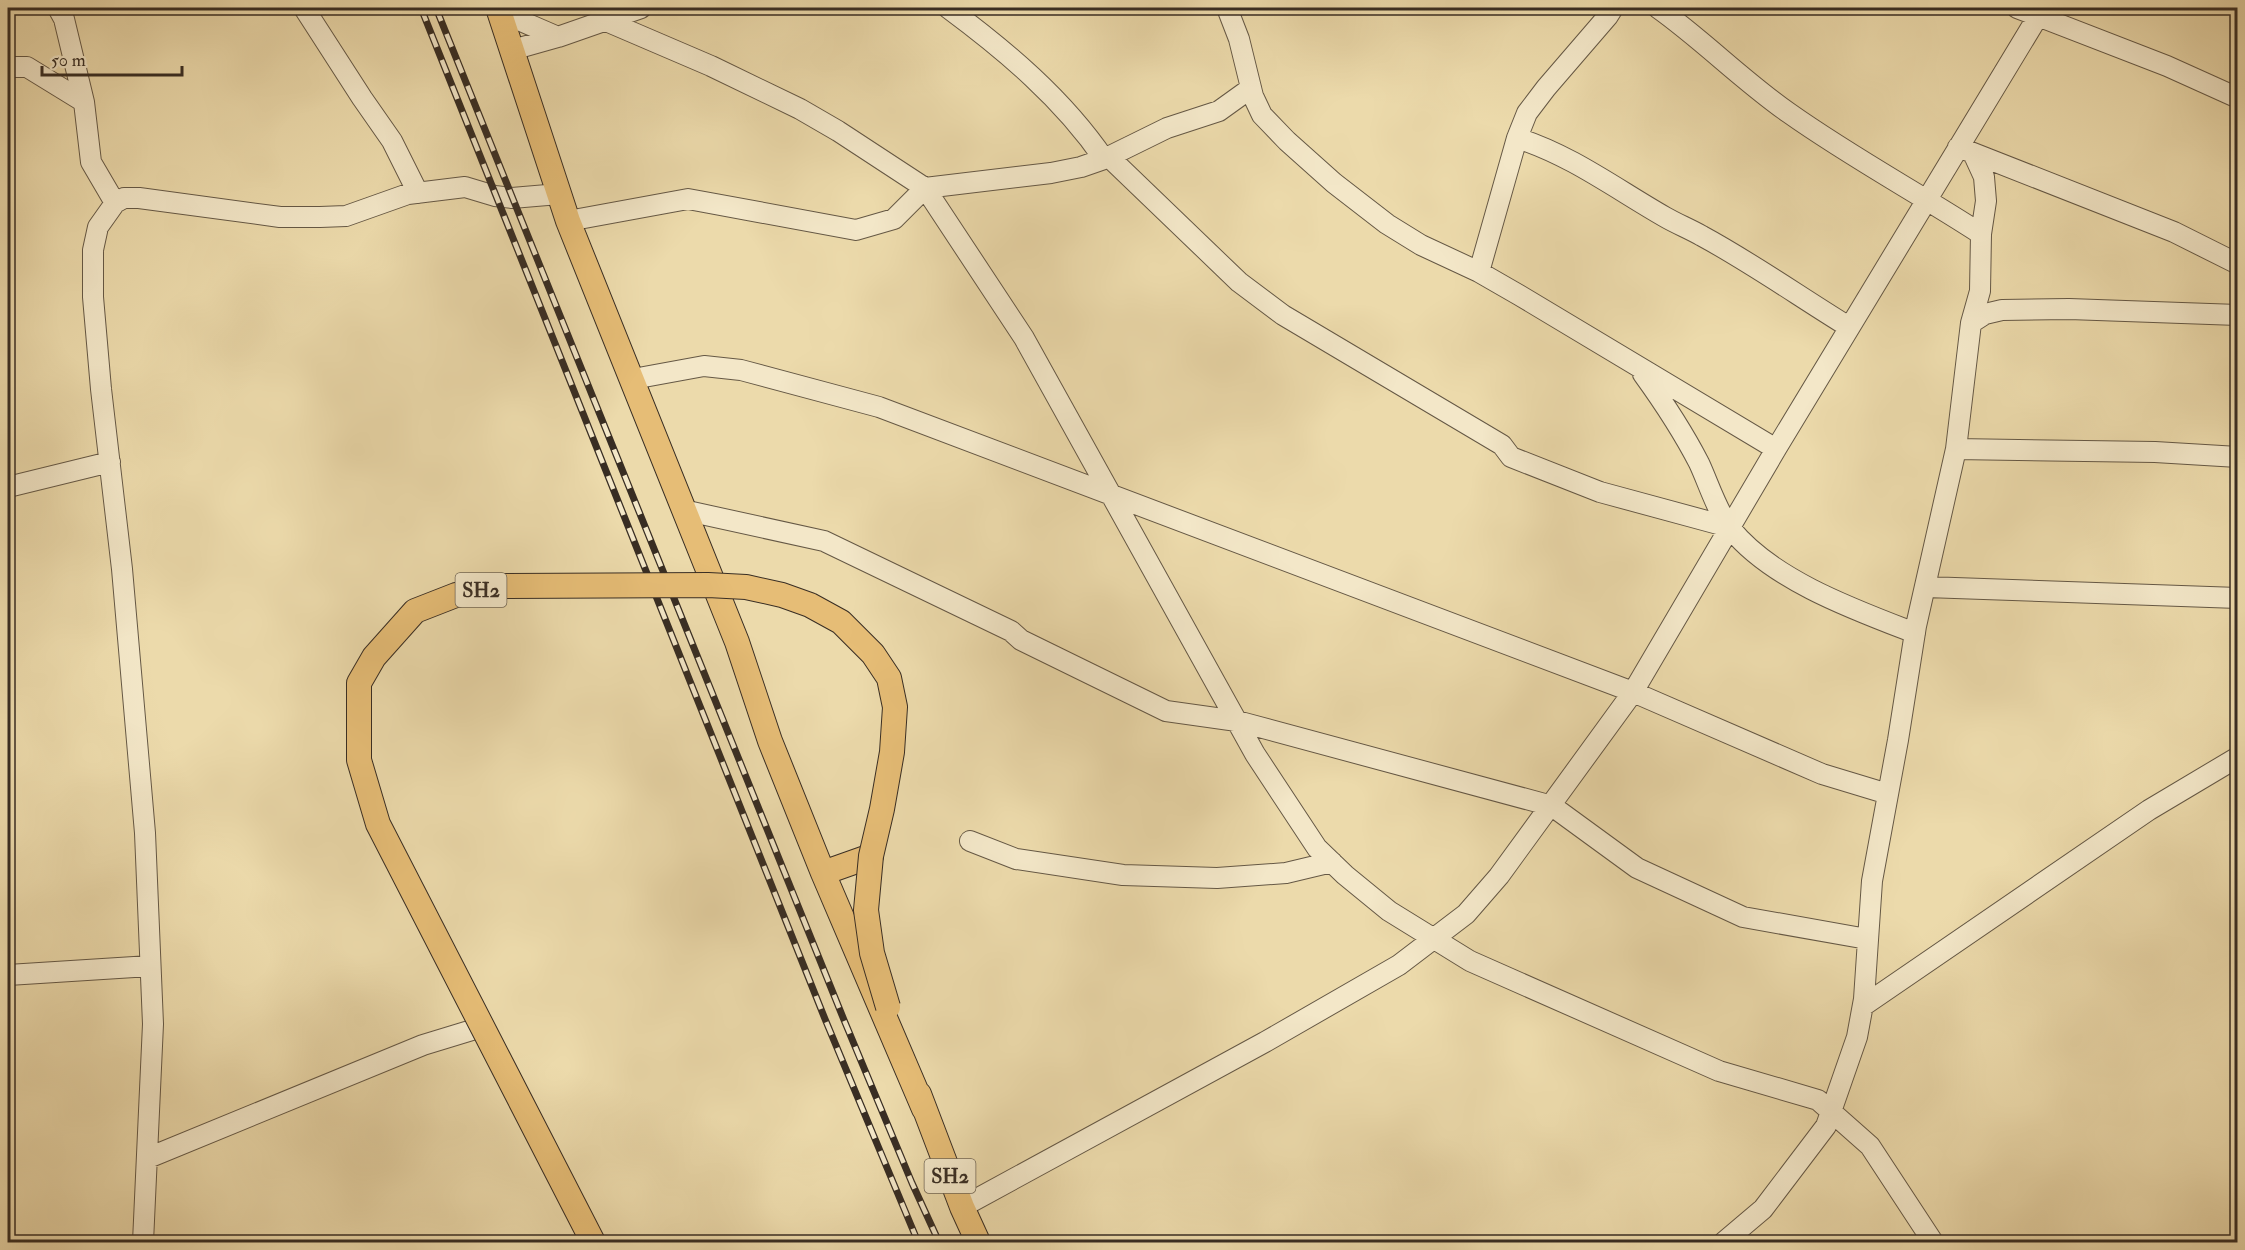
<svg xmlns="http://www.w3.org/2000/svg" width="2245" height="1250" viewBox="0 0 2245 1250" font-family="'IM FELL Double Pica',serif">
  <style>
    .lines { fill: none; stroke-linecap: round; stroke-linejoin: round }
    .minor-casing { stroke: #655845; stroke-width: 22 }
    .major-casing { stroke: #382d23; stroke-width: 26 }
    .minor { stroke: #f3e7c8; stroke-width: 20 }
    .major { stroke: #e6bd76; stroke-width: 24 }
    .rail-casing { stroke: #382d23; stroke-width: 7 }
    .rail { stroke: #f3e7c8; stroke-width: 4.5; stroke-dasharray: 14; stroke-linecap: butt }
    .major-bridge-casing { stroke: #382d23; stroke-width: 26; stroke-linecap: butt }
    .major-bridge { stroke: #e6bd76; stroke-width: 24 }
    .labels { text-anchor: middle; dominant-baseline: central; stroke-width: 4.5; stroke-linejoin: round; paint-order: stroke }
    .shield { fill: #f3e7c8; stroke: #706554; stroke-width: 1.5 }
    .shield-label { font-size: 20px; font-weight: bold; fill: #382d23 }
  </style>
  <rect width="100%" height="100%" fill="#ecdaab"/>
  <filter id="stains"><feTurbulence type="fractalNoise" baseFrequency=".00333" numOctaves="4"/><feColorMatrix values="0 0 0 0 .2 0 0 0 0 .09 0 0 0 0 .02 0 0 0 .5 -.17"/></filter>
  <radialGradient id="worn" r=".72"><stop offset=".6" stop-color="#630" stop-opacity="0"/><stop offset="1" stop-color="#630" stop-opacity=".3"/></radialGradient>
  <g class="lines">
    <g class="minor-casing">
      <path id="minor" d="M 58,8 L 64,19 L 84,102
        M 304,8 L 362,98 L 392,141 L 418,193
        M 948,8 C 1006,51 1063,99 1104,159
        M 1227,8 L 1239,39 L 1253,96 L 1262,115 L 1287,141 L 1334,183 L 1387,224 L 1421,245 L 1479,272 L 1519,295 L 1776,449
        M 1658,8 C 1703,40 1743,81 1789,113 C 1851,157 1918,193 1981,234
        M 2017,8 L 2167,66 L 2238,98
        M 500,12 L 558,37
        M 606,21 L 711,66 L 800,109 L 838,131 L 925,188 L 1024,338 L 1255,754 L 1317,848 L 1345,875 L 1389,911 L 1470,961 L 1719,1071 L 1818,1100 L 1870,1146 L 1933,1242
        M 512,50 L 558,37 L 641,8
        M 8,67 L 27,67 L 84,102 L 91,162 L 115,203
        M 1517,138 C 1571,155 1616,189 1665,217 C 1677,224 1690,229 1702,236 C 1752,263 1800,297 1849,327
        M 1958,147 L 2174,232 L 2238,264
        M 1109,157 L 1239,282 L 1283,315 L 1502,445 L 1511,457 L 1600,492 L 1729,527
        M 568,221 L 688,199 L 856,230 L 894,219 L 925,188 L 1051,173 L 1081,167 L 1104,159 L 1167,128 L 1219,111 L 1251,88
        M 1479,272 L 1517,138 L 1527,113 L 1546,88 L 1608,16 L 1613,8
        M 1971,323 L 1980,291 L 1981,234 L 1986,201 L 1984,177 L 1973,153
        M 1643,374 C 1664,403 1683,432 1699,463 C 1708,482 1718,514 1731,529 C 1772,580 1855,610 1915,633
        M 633,379 L 704,366 L 741,370 L 879,407 L 1633,692 L 1822,774 L 1888,794
        M 1956,449 L 2155,452 L 2238,457
        M 8,487 L 110,462
        M 683,510 L 824,541 L 1011,631 L 1021,640 L 1166,711 L 1237,721 L 1552,806 L 1637,868 L 1743,917 L 1867,939
        M 1926,587 L 2238,598
        M 970,841 L 1016,859 L 1123,875 L 1217,878 L 1286,873 L 1332,862
        M 8,975 L 150,966
        M 1863,1006 L 2149,810 L 2238,757
        M 148,1158 L 423,1045 L 482,1027
        M 962,1207 L 1265,1042 L 1399,965 L 1466,914 L 1499,876 L 1633,692 L 1776,449 L 2043,8
        M 143,1242 L 153,1024 L 145,833 L 122,569 L 101,389 L 93,297 L 93,250 L 98,227 L 115,203 L 124,198 L 139,198 L 280,217 L 320,217 L 346,216 L 408,194 L 465,187 L 495,196 L 512,198 L 559,194
        M 1724,1242 L 1763,1209 L 1826,1126 L 1857,1037 L 1864,999 L 1872,881 L 1898,740 L 1916,626 L 1956,449 L 1971,323 L 1985,314 L 2002,310 L 2069,309 L 2238,315"/>
    </g>
    <g class="major-casing">
      <path id="major" d="M 498,8 L 568,221 L 737,642 L 770,741 L 823,873 L 924,1109
        M 823,873 L 871,856
        M 919,1094 L 962,1207 L 978,1242"/>
    </g>
    <use href="#minor" class="minor"/>
    <use href="#major" class="major"/>
    <g class="rail-casing">
      <path id="rail" d="M 421,8 L 825,1019 L 918,1242
        M 436,8 L 844,1020 L 912,1183 L 939,1242"/>
    </g>
    <use href="#rail" class="rail"/>
    <g class="major-bridge-casing">
      <path id="major-bridge" d="M 593,1242 L 378,824 L 359,760 L 359,683 L 374,657 L 415,611 L 456,595 L 500,586 L 708,585 L 746,587 L 782,595 L 810,605 L 841,622 L 873,654 L 889,678 L 895,707 L 892,752 L 882,809 L 871,856 L 866,910 L 872,953 L 888,1007"/>
    </g>
    <use href="#major-bridge" class="major-bridge"/>
  </g>
  <g class="labels">
    <g class="shield">
      <rect x="455.5" y="573" width="51" height="34" rx="4.5"/>
      <rect x="924.5" y="1159" width="51" height="34" rx="4.5"/>
    </g>
    <g class="shield-label">
      <text x="481" y="590">SH2</text>
      <text x="950" y="1176">SH2</text>
    </g>
  </g>
  <rect width="2245" height="1250" fill="none" stroke="#ecdaab" stroke-width="30"/>
  <rect x="9" y="9" width="2227" height="1232" fill="none" stroke="#382d23" stroke-width="3"/>
  <rect x="15" y="15" width="2215" height="1220" fill="none" stroke="#382d23" stroke-width="1.5"/>
  <path d="M42 66v9h140v-9" fill="none" stroke="#382d23" stroke-width="3"/>
  <text x="51" y="66" font-size="18" fill="#382d23" stroke="#f3e7c8" stroke-width="4.5" paint-order="stroke">50 m</text>
  <rect width="100%" height="100%" filter="url(#stains)"/>
  <rect width="100%" height="100%" fill="url(#worn)"/>
</svg>
